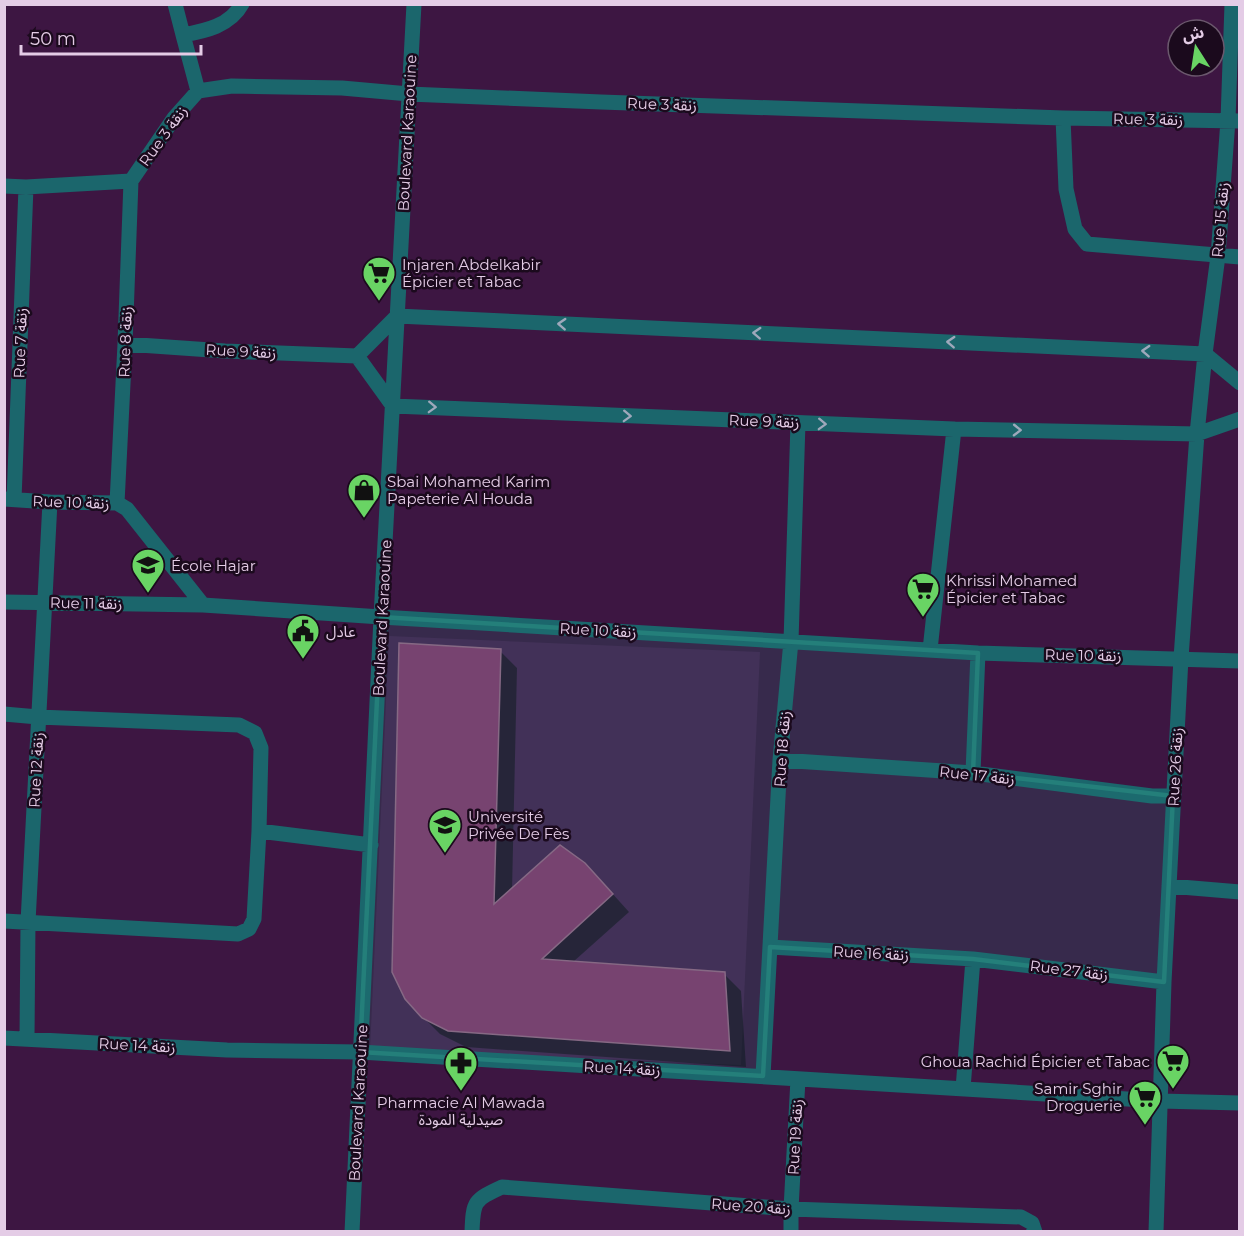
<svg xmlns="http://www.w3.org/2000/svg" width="1244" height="1236" viewBox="0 0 1244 1236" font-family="Montserrat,'Noto Sans Arabic',sans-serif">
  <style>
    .built { fill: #4a1f50 }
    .shadow { fill: #0007 }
    .building { fill: #8c356f; stroke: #9f6488; stroke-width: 1.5 }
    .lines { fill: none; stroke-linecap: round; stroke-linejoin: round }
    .minor { stroke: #1b666c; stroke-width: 15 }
    .oneway { stroke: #9ea8bb }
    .marked { fill: #247f7a; fill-opacity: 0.2; stroke: #247f7a; stroke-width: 4.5; stroke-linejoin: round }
    .labels { text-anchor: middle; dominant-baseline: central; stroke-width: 5; stroke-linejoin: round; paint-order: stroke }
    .street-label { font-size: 15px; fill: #e4cce6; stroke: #1b0a1d }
    .poi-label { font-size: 15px; fill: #e4cce6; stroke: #1b0a1d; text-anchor: start }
  </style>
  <rect width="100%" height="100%" fill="#3d1642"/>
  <path class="built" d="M 389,636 L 760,652 L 741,1065 L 370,1049 Z"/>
  <path class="shadow" d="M 500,651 L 517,668 L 512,891 L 602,882 L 629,912 L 573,962 L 724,974 L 741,991 L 746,1067 L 466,1047 L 440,1034 L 423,1017 Z"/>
  <path class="building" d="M 399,643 L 501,649 L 494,904 L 560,845 L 585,863 L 613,894 L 542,959 L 725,972 L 730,1051 L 448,1031 L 422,1018 L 405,999 L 392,972 Z"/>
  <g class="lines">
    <path class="minor" d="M 175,4 L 183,35 C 205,31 230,26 242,4
      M 183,35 L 198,91
      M 1063,118 L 1066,189 L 1075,229 L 1087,244 L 1240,257
      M 131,181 L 174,118 L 198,91 L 232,86 L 342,88 L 409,94 L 601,102 L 1063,118 L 1240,121
      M 4,186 L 26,187 L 131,181
      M 125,344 L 225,351 L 357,356 L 397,316 L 1205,354 L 1240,383
      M 357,356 L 393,406 L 954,429 L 1197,434 L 1240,419
      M 4,499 L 50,502 L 117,503 L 127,509 L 203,605
      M 14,500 L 26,187
      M 117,503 L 125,344 L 131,181
      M 4,602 L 203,605 L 381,617 L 978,653 L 1240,661
      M 930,650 L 954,429
      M 4,714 L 38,717 L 239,725 L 255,733 L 261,748 L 259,831 L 254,919 L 249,929 L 238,934 L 4,921
      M 780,760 L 973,773 L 1152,796 L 1173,796
      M 973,773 L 978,653
      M 259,831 L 371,845
      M 1169,886 L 1240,892
      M 770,947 L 973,959 L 1164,982
      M 4,1038 L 227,1050 L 360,1052 L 1160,1101 L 1240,1103
      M 27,1039 L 28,922 L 50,502
      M 763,1076 L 780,760 L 791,641 L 798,423
      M 963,1089 L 973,959
      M 352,1232 L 381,617 L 414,4
      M 472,1232 C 473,1201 474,1200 502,1187 L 791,1209 L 1021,1217 L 1032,1223 L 1035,1232
      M 791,1232 L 791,1209 L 798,1079
      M 1156,1232 L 1164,982 L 1181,658 L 1197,434 L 1205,354 L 1218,256 L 1228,120 L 1232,4"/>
  </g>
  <defs><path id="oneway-chevron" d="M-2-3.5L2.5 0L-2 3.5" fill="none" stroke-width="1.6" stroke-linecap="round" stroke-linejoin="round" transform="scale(1.5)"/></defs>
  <g class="oneway">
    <use href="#oneway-chevron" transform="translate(562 324) rotate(-177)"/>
    <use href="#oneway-chevron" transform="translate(757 333) rotate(-177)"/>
    <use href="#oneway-chevron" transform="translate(951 342) rotate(-177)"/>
    <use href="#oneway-chevron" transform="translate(1146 351) rotate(-177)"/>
    <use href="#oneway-chevron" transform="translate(432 407) rotate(2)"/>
    <use href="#oneway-chevron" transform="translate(627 416) rotate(2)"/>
    <use href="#oneway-chevron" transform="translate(822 424) rotate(2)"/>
    <use href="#oneway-chevron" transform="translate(1017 430) rotate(1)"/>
  </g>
  <path class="marked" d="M 381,617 L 978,653 L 973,773 L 1173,796 L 1164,982 L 973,959 L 770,947 L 763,1076 L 360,1052 Z"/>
  <defs>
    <g id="supermarket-pin" transform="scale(1.725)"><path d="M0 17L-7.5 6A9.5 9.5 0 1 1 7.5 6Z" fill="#69d464" stroke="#1b0a1d"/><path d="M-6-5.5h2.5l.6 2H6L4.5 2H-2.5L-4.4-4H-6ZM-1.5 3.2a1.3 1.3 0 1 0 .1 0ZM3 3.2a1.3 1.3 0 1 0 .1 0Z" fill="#111"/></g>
    <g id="shop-pin" transform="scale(1.725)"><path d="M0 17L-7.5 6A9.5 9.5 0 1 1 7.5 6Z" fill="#69d464" stroke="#1b0a1d"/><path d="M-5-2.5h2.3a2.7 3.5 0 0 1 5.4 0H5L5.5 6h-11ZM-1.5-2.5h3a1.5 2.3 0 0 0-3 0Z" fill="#111"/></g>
    <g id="school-pin" transform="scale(1.725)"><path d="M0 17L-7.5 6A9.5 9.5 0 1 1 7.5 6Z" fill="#69d464" stroke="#1b0a1d"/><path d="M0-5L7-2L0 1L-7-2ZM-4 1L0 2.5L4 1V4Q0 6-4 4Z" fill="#111"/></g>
    <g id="civic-pin" transform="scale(1.725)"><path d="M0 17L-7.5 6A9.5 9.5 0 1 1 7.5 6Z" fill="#69d464" stroke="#1b0a1d"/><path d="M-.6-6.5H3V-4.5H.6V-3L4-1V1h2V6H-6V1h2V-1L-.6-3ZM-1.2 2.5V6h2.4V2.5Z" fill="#111"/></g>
    <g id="pharmacy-pin" transform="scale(1.725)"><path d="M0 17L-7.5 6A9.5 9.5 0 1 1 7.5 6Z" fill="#69d464" stroke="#1b0a1d"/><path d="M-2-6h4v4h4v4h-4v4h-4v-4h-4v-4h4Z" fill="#111"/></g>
  </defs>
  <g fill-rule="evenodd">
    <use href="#supermarket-pin" x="379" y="273"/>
    <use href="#shop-pin" x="364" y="490"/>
    <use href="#school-pin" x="148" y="565"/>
    <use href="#supermarket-pin" x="923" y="589"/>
    <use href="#civic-pin" x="303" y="631"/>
    <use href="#school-pin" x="445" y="825"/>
    <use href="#supermarket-pin" x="1173" y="1061"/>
    <use href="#pharmacy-pin" x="461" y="1063"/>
    <use href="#supermarket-pin" x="1145" y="1097"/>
  </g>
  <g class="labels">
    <g class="street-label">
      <text transform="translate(662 104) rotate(2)">Rue 3 زنقة</text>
      <text transform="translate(1148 119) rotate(1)">Rue 3 زنقة</text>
      <text transform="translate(407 133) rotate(-87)">Boulevard Karaouine</text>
      <text transform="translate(163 136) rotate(-54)">Rue 3 زنقة</text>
      <text transform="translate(1220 220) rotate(-85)">Rue 15 زنقة</text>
      <text transform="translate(125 342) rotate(-88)">Rue 8 زنقة</text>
      <text transform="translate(20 343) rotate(-88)">Rue 7 زنقة</text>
      <text transform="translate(241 351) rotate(3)">Rue 9 زنقة</text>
      <text transform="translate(764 421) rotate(2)">Rue 9 زنقة</text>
      <text transform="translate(71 502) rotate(2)">Rue 10 زنقة</text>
      <text transform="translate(86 603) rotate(1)">Rue 11 زنقة</text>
      <text transform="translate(382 618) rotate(-87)">Boulevard Karaouine</text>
      <text transform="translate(598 630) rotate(3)">Rue 10 زنقة</text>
      <text transform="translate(1083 655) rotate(1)">Rue 10 زنقة</text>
      <text transform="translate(782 749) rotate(-86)">Rue 18 زنقة</text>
      <text transform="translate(1175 767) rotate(-87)">Rue 26 زنقة</text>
      <text transform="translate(36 770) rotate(-87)">Rue 12 زنقة</text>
      <text transform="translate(977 775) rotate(6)">Rue 17 زنقة</text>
      <text transform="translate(871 953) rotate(3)">Rue 16 زنقة</text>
      <text transform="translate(1069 970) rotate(7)">Rue 27 زنقة</text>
      <text transform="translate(137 1045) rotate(3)">Rue 14 زنقة</text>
      <text transform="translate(622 1068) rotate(3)">Rue 14 زنقة</text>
      <text transform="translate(358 1103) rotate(-87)">Boulevard Karaouine</text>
      <text transform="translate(795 1137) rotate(-87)">Rue 19 زنقة</text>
      <text transform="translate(751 1206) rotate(4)">Rue 20 زنقة</text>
    </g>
    <g class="poi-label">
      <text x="402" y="264">Injaren Abdelkabir<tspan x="402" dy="17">Épicier et Tabac</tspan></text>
      <text x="387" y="481">Sbai Mohamed Karim<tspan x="387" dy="17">Papeterie Al Houda</tspan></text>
      <text x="171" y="565">École Hajar</text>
      <text x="946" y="580">Khrissi Mohamed<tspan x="946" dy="17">Épicier et Tabac</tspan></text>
      <text x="326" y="631">عادل</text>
      <text x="468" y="816">Université<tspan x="468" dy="17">Privée De Fès</tspan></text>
      <text x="1150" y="1061" text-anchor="end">Ghoua Rachid Épicier et Tabac</text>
      <text x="1122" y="1088" text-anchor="end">Samir Sghir<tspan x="1122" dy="17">Droguerie</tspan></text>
      <text x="461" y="1102" text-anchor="middle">Pharmacie Al Mawada<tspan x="461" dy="17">صيدلية المودة</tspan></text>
    </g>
  </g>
  <rect width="1244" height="1236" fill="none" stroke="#e4cce6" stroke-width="12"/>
  <g transform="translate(1196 48) rotate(348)"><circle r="28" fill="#1b0a1d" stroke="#6b586d" stroke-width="1.5"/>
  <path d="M0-4.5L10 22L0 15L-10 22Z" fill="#69d464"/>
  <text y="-9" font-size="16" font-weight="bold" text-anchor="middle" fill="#e4cce6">ش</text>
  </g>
  <path d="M21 45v9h180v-9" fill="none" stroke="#e4cce6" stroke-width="3"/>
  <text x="30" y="45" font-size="18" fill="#e4cce6" stroke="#1b0a1d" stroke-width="4.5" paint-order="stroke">50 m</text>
</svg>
